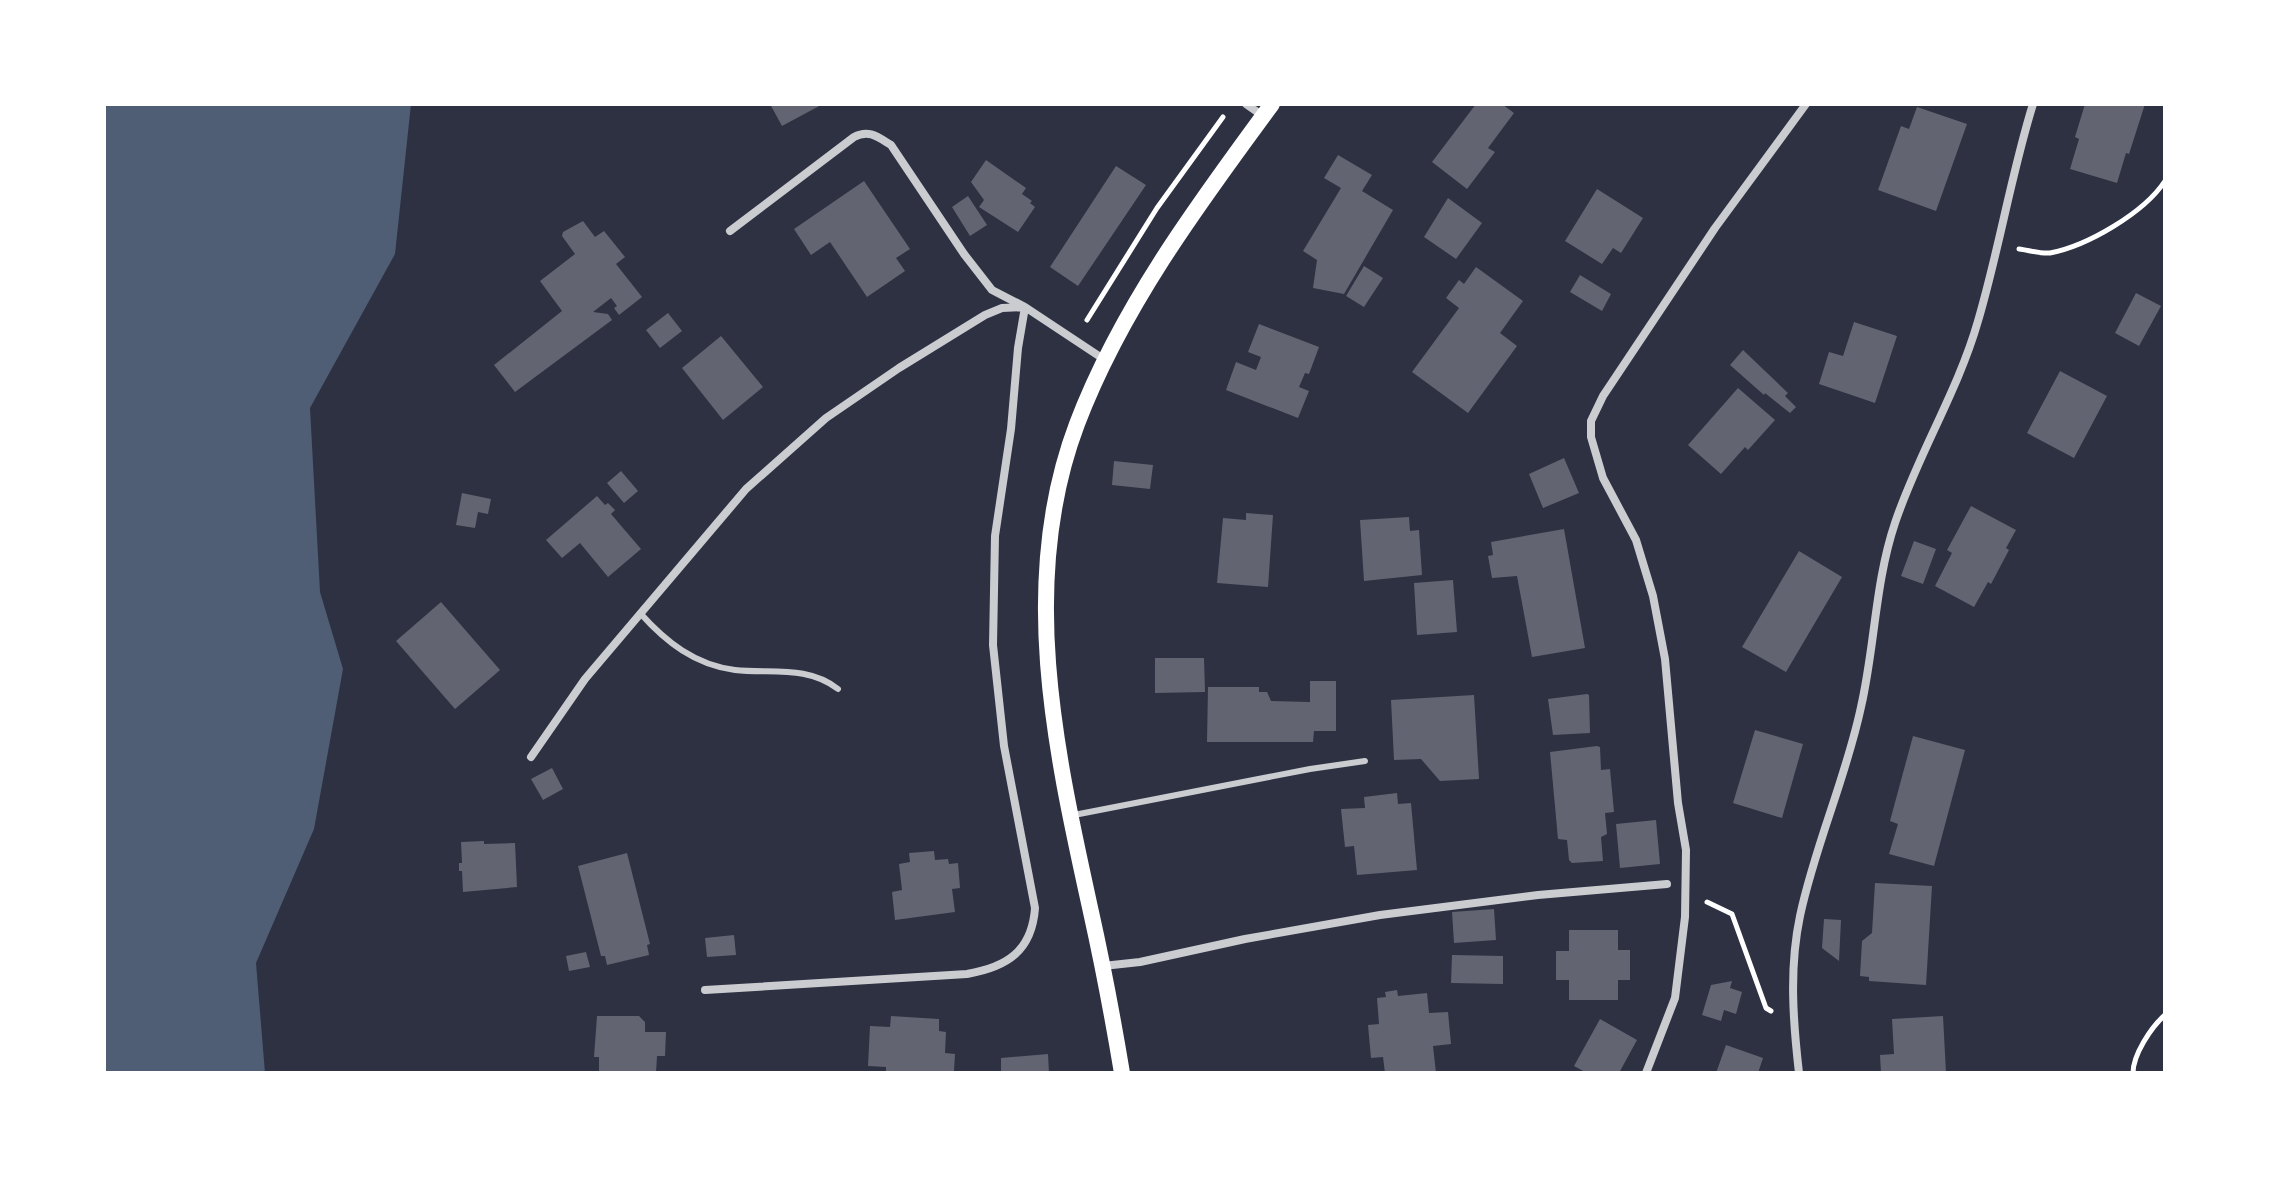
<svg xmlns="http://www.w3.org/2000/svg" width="2269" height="1177" viewBox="0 0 2269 1177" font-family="'Alegreya Sans',sans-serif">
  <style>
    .water { fill: #4f5d75 }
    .building { fill: #626471 }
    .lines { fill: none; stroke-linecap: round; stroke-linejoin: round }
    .path { stroke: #fff; stroke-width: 5 }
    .service { stroke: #caccd0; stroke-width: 6 }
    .minor { stroke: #caccd0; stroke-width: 8 }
    .secondary { stroke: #fff; stroke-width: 16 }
  </style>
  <rect width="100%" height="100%" fill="#2d3142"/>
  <path class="water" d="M 104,104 L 411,104 L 395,254 L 310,408 L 320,592 L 343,669 L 314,829 L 256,963 L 265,1073 L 104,1073 Z"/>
  <path class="building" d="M 770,104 L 823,104 L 782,126 Z
    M 1476,104 L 1502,104 L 1514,113 L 1488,148 L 1495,152 L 1467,189 L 1432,162 Z
    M 2085,104 L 2145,104 L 2129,154 L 2126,153 L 2117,183 L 2070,169 L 2079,139 L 2075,137 Z
    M 1917,107 L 1967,124 L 1936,211 L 1878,190 L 1901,126 L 1909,129 Z
    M 1338,155 L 1372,175 L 1362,191 L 1393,210 L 1344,294 L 1313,288 L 1317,260 L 1303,251 L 1341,188 L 1324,178 Z
    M 986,160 L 1026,188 L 1022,194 L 1032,201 L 1030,203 L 1035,207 L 1018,232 L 979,207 L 984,200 L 971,182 Z
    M 1116,166 L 1146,185 L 1078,286 L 1050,267 Z
    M 864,181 L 910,249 L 896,258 L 905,271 L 867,297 L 830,242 L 811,255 L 794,229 Z
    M 1597,189 L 1643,218 L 1621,253 L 1613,248 L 1602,264 L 1565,241 Z
    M 968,196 L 987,225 L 970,236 L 952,207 Z
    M 1448,198 L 1482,223 L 1456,259 L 1424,237 Z
    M 583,221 L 595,237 L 604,231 L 625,257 L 616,264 L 642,297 L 619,315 L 614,308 L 617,306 L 611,298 L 593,312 L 608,314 L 612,320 L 515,392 L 494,365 L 562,311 L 540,281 L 575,254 L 562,236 L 563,232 Z
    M 1364,266 L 1383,278 L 1364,307 L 1346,296 Z
    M 1476,267 L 1523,301 L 1500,333 L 1517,346 L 1468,413 L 1412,372 L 1459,308 L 1446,298 L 1459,280 L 1464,284 Z
    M 1580,275 L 1611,294 L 1602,311 L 1570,292 Z
    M 2136,293 L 2161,306 L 2139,346 L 2115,333 Z
    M 668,313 L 682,331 L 660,348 L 646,330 Z
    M 1854,322 L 1897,336 L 1875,403 L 1819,384 L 1829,352 L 1843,356 Z
    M 1259,324 L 1319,347 L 1309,374 L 1305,373 L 1299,387 L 1309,391 L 1298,418 L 1226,390 L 1236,362 L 1256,370 L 1261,357 L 1248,352 Z
    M 721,336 L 763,387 L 723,420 L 682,368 Z
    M 1743,350 L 1788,393 L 1785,396 L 1796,407 L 1790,413 L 1765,393 L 1764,395 L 1730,365 Z
    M 2060,371 L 2107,396 L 2074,458 L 2027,433 Z
    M 1738,388 L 1775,420 L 1748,450 L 1745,447 L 1721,474 L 1688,445 Z
    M 1564,458 L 1579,493 L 1543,508 L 1529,474 Z
    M 1114,461 L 1153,465 L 1150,489 L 1112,485 Z
    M 621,471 L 638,491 L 624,503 L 607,483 Z
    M 462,493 L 491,499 L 488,514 L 478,512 L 475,528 L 456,525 Z
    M 597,496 L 605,505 L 608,503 L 615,510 L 611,514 L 641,549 L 608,577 L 580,543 L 562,558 L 546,540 Z
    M 1971,506 L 2016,530 L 2006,548 L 2009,550 L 1991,584 L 1988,582 L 1974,607 L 1935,586 L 1952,553 L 1947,550 Z
    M 1246,513 L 1273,515 L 1268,587 L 1217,583 L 1223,518 L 1246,520 Z
    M 1409,517 L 1410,531 L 1419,530 L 1422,575 L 1364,581 L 1360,520 Z
    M 1564,529 L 1585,648 L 1532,657 L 1517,576 L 1492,578 L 1488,556 L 1493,555 L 1491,542 Z
    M 1914,541 L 1936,549 L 1923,584 L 1901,576 Z
    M 1799,551 L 1842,577 L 1786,672 L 1742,647 Z
    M 1453,580 L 1457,632 L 1417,635 L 1414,583 Z
    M 441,602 L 500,670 L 455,709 L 396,641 Z
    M 1155,658 L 1204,658 L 1205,692 L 1155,693 Z
    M 1310,681 L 1336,681 L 1336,731 L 1314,731 L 1313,742 L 1207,742 L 1208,687 L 1259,687 L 1259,692 L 1267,692 L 1271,701 L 1310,702 Z
    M 1587,694 L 1589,695 L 1590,733 L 1553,735 L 1548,699 Z
    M 1474,695 L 1479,779 L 1440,781 L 1421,759 L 1394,760 L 1391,700 Z
    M 1755,730 L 1803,744 L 1782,818 L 1733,803 Z
    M 1913,736 L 1965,750 L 1934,866 L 1889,854 L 1898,824 L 1890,821 Z
    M 1597,746 L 1600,747 L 1601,770 L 1610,769 L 1614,812 L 1605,813 L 1607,834 L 1601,837 L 1603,861 L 1572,863 L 1569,860 L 1567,840 L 1558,839 L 1550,752 Z
    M 552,768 L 563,789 L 543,800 L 531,779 Z
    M 1397,793 L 1398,804 L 1411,803 L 1417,870 L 1357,875 L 1354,846 L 1345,847 L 1341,809 L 1365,808 L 1364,797 Z
    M 1656,820 L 1660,864 L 1620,868 L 1616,824 Z
    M 484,841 L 484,844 L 515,843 L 517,887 L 463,892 L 462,871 L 459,871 L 459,863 L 462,863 L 461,842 Z
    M 934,851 L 935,860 L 948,859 L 949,864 L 958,863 L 960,888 L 952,889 L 955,912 L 895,920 L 892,892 L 902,890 L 899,864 L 910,862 L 909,853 Z
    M 627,853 L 650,944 L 647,945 L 649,955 L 607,965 L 605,956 L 601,956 L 578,866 Z
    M 1875,883 L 1932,886 L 1926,985 L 1869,981 L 1869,977 L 1860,976 L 1862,941 L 1872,933 Z
    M 1494,909 L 1496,940 L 1454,943 L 1452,912 Z
    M 1824,919 L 1841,920 L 1839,961 L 1822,948 Z
    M 1569,930 L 1618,930 L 1618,950 L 1630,950 L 1630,980 L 1618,980 L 1618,1000 L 1569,1000 L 1569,980 L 1556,980 L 1556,951 L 1569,951 Z
    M 734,935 L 736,955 L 707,957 L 705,938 Z
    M 586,952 L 590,967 L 569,971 L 566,956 Z
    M 1452,955 L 1503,956 L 1503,984 L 1451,983 Z
    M 1732,981 L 1730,988 L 1742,992 L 1736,1014 L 1724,1010 L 1721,1021 L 1702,1015 L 1711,985 Z
    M 1397,990 L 1398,996 L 1427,993 L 1429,1013 L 1448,1012 L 1451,1044 L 1433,1046 L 1436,1073 L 1385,1073 L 1383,1057 L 1371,1058 L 1368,1025 L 1379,1024 L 1377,998 L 1386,997 L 1385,992 Z
    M 597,1016 L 639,1016 L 645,1022 L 645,1032 L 666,1032 L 665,1056 L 657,1056 L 656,1073 L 599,1073 L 599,1057 L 594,1057 Z
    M 891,1016 L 939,1019 L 939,1031 L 946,1032 L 945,1053 L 955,1054 L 954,1071 L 886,1073 L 886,1067 L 868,1066 L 870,1026 L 890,1027 Z
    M 1943,1016 L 1946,1073 L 1881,1073 L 1880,1055 L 1894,1054 L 1892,1019 Z
    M 1600,1019 L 1637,1040 L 1619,1073 L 1587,1073 L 1574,1066 Z
    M 1726,1045 L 1763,1058 L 1758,1073 L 1716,1073 Z
    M 1048,1054 L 1049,1073 L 1001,1073 L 1001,1058 Z"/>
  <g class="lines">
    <path class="path" d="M 2019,249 C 2028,250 2040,254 2050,253 C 2087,246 2144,213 2165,181
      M 1087,320 L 1157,208 L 1223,117
      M 1707,902 L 1732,914 L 1766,1008 L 1771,1011
      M 2133,1073 C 2133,1055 2151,1027 2165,1015"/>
    <path class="service" d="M 640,613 C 666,642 695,665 735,670 C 771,674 807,665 838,689
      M 1074,815 L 1310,769 L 1365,761"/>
    <path class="minor" d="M 1246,104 L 1263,116
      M 531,757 L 585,679 L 746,489 L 826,418 L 899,368 L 985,315 L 1002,308 L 1025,307 L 1105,360
      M 1103,966 L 1140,962 L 1245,939 L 1380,915 L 1538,895 L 1667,884
      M 705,990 L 967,974 C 1007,967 1032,951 1035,908 L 1004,746 L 993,645 L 995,536 L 1011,429 L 1018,348 L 1025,307 L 992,290 L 964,254 L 891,145 C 878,137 869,129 854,137 L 730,231
      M 1646,1073 L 1675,998 L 1685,917 L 1686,850 L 1678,803 L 1665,659 L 1653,596 L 1636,540 L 1603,478 L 1591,437 L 1591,421 L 1603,396 L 1715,228 L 1806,104
      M 1799,1073 C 1793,1021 1789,968 1800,916 C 1815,845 1846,778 1861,707 C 1875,646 1875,582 1895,523 C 1918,454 1958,391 1978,321 C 1999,250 2011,175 2033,104"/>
    <path class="secondary" d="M 1122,1073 C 1113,1019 1103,966 1091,912 C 1056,753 1017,582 1077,424 C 1121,308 1199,203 1272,104"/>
  </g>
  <rect width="2269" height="1177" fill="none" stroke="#ffffff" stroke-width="212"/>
</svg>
